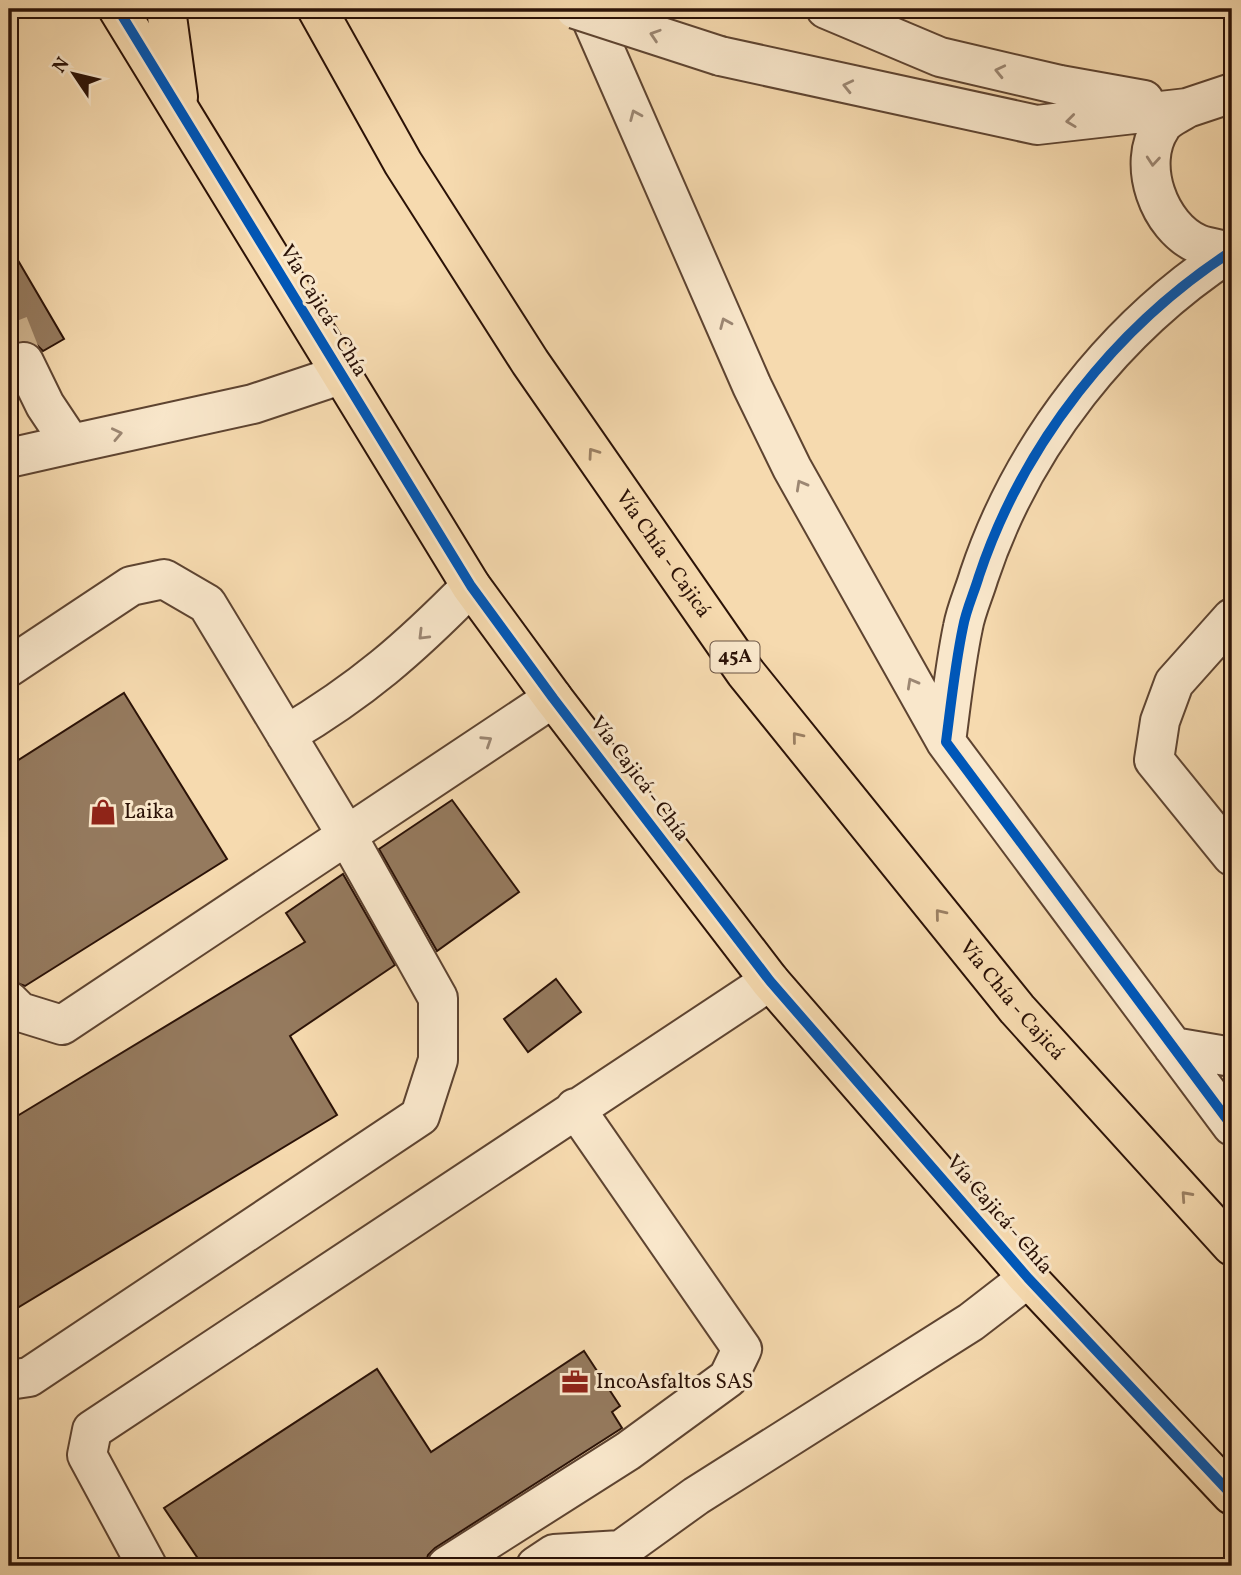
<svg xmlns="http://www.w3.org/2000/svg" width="1241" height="1575" viewBox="0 0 1241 1575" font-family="Vollkorn,serif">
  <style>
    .building { fill: #957a5e; stroke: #2b1207; stroke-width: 2 }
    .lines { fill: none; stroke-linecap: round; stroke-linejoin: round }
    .minor-tunnel { stroke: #cdb28d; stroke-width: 38; stroke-dasharray: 38 19; stroke-linecap: butt }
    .minor-casing { stroke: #5e4431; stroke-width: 42 }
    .highway-casing { stroke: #2b1207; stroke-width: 42 }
    .minor { stroke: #f9e7cb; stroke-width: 38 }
    .highway { stroke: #f6daaf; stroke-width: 38 }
    .minor-bridge-casing { stroke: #5e4431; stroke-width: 42; stroke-linecap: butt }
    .minor-bridge { stroke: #f9e7cb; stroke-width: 38 }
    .cycleway-casing { stroke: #f9e7cb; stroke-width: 15 }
    .cycleway { stroke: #0057b8; stroke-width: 10 }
    .oneway { stroke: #9c8773 }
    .oneway2 { stroke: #9b8063 }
    .labels { text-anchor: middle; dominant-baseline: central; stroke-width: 6; stroke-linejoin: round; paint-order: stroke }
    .shield { fill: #f9e7cb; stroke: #695242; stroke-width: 2 }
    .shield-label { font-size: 19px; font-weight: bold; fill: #2b1207 }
    .street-label { font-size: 21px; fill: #2b1207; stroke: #f9e7cb }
    .poi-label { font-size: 21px; fill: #2b1207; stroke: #f9e7cb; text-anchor: start }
  </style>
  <rect width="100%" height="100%" fill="#f6daaf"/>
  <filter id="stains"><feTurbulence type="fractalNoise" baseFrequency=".00286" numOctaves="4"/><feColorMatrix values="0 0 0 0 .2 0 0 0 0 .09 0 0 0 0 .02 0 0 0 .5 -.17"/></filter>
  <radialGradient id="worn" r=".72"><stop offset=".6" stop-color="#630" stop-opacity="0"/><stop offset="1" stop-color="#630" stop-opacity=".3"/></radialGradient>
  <path class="building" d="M 9,245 L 64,339 L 43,351 L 36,344 L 26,340 L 9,347 Z
    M 124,693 L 227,859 L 25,986 L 9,980 L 9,766 Z
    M 452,800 L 519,892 L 437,951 L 379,849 Z
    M 343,874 L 395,965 L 290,1036 L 337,1115 L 9,1313 L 9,1121 L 305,942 L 286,913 Z
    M 556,979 L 581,1012 L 528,1052 L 504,1019 Z
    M 584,1351 L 620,1406 L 612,1412 L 622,1428 L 435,1548 L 428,1555 L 425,1566 L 203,1566 L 164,1508 L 377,1369 L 431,1452 Z"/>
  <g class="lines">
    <path class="minor-tunnel" d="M 9,324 L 24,362"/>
    <g class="minor-casing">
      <path id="minor" d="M 587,9 L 752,386 L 792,468 L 946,742
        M 826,9 L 940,57 L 1060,85 L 1144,100
        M 720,56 L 1037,125 L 1187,108 L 1232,93
        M 1187,108 C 1180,113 1165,119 1161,127 C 1136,164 1159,227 1198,244 C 1208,248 1220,249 1231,252
        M 1232,251 C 1116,326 1023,444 979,576 C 974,593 966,610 963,627 C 955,665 951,704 946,742 L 1232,1126
        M 24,362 L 45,405 L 71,444 L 253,404 L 340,375
        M 9,458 L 71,444
        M 1232,618 L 1174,683 L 1160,721 L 1154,760 L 1232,856
        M 9,667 L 131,586 L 164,579 L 207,604 L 346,834 L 438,998 L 438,1060 L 420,1116 L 29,1377 L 9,1380
        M 286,735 C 362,690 409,649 471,586
        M 9,1001 L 20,1012 L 62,1025 L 553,698
        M 1173,1047 L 1232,1057
        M 147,1566 L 87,1455 L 92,1430 L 770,981
        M 447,1566 L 628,1451 L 728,1378 L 742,1349 L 575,1108
        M 536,1566 L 554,1554 L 621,1550 L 696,1496 L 971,1322 L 1028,1278"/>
    </g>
    <g class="highway-casing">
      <g id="highway">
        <path d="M 118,9 L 471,586 L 553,698 L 770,981 L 1028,1278 L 1232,1495"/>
        <path d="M 166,9 L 178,97"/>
        <path id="s1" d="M 317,9 L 403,163 L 530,362 L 745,672 L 1017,1009 L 1232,1246"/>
      </g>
    </g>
    <use href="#minor" class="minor"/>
    <use href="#highway" class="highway"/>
    <g class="minor-bridge-casing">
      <path id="minor-bridge" d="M 575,9 L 720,56"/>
    </g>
    <use href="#minor-bridge" class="minor-bridge"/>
    <g class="cycleway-casing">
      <path id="cycleway" d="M 118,9 L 471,586 L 553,698 L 770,981 L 1028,1278 L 1232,1495
        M 1232,251 C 1116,326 1023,444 979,576 C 974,593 966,610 963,627 C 955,665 951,704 946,742 L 1232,1126"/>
    </g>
    <use href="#cycleway" class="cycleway"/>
  </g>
  <defs><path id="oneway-chevron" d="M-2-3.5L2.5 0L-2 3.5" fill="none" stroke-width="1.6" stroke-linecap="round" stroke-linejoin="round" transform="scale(1.75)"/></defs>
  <g class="oneway">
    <use href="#oneway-chevron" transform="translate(655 35) rotate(-162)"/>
    <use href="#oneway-chevron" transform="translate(1000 71) rotate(-167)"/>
    <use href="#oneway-chevron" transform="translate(848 86) rotate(-167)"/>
    <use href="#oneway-chevron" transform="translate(635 115) rotate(-113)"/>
    <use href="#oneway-chevron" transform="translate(1071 121) rotate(173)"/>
    <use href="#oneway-chevron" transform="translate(1153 161) rotate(95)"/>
    <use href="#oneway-chevron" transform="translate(725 323) rotate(-113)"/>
    <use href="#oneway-chevron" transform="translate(117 434) rotate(-12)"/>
    <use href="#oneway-chevron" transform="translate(801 485) rotate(-119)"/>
    <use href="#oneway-chevron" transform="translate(423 635) rotate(135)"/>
    <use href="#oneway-chevron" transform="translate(912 683) rotate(-119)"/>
    <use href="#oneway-chevron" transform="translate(487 741) rotate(-33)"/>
  </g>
  <g class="oneway2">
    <use href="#oneway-chevron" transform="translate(593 453) rotate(-125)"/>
    <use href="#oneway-chevron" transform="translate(797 737) rotate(-129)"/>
    <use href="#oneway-chevron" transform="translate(940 914) rotate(-129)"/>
    <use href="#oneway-chevron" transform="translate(1186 1196) rotate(-132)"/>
  </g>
  <defs>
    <g id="shop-bare" transform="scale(2.1)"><path d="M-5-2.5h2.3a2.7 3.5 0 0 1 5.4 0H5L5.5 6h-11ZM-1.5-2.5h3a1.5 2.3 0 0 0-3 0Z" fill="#8f2418" stroke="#f9e7cb" stroke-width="2.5" paint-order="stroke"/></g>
    <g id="office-bare" transform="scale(2.1)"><path d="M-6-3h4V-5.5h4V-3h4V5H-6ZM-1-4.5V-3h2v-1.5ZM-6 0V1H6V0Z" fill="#8f2418" stroke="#f9e7cb" stroke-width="2.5" paint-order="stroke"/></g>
  </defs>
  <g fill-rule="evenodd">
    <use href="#shop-bare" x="103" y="812"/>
    <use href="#office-bare" x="575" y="1382"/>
  </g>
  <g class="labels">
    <rect class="shield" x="710.5" y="641.5" width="49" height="31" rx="5"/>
    <g class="shield-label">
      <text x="735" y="657">45A</text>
    </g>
    <g class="street-label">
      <text transform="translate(323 311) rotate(59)">Vía Cajicá - Chía</text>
      <text stroke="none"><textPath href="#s1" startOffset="646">Vía Chía - Cajicá</textPath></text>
      <text transform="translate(639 779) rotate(53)">Vía Cajicá - Chía</text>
      <text stroke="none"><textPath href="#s1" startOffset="1213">Vía Chía - Cajicá</textPath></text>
      <text transform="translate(999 1215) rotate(49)">Vía Cajicá - Chía</text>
    </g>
    <g class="poi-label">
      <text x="124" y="812">Laika</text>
      <text x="596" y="1382">IncoAsfaltos SAS</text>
    </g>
  </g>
  <rect width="1241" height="1575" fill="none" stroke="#f6daaf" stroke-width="35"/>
  <rect x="10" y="10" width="1220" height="1554" fill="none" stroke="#2b1207" stroke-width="3.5"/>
  <rect x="18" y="18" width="1206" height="1540" fill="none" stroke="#2b1207" stroke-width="2"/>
  <g transform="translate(74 74) rotate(305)" stroke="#f9e7cb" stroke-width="5" paint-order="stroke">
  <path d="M0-5L12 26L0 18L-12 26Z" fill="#2b1207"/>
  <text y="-10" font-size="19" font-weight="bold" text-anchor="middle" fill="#2b1207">N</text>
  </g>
  <rect width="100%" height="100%" filter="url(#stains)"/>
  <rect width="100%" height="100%" fill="url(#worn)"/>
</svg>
